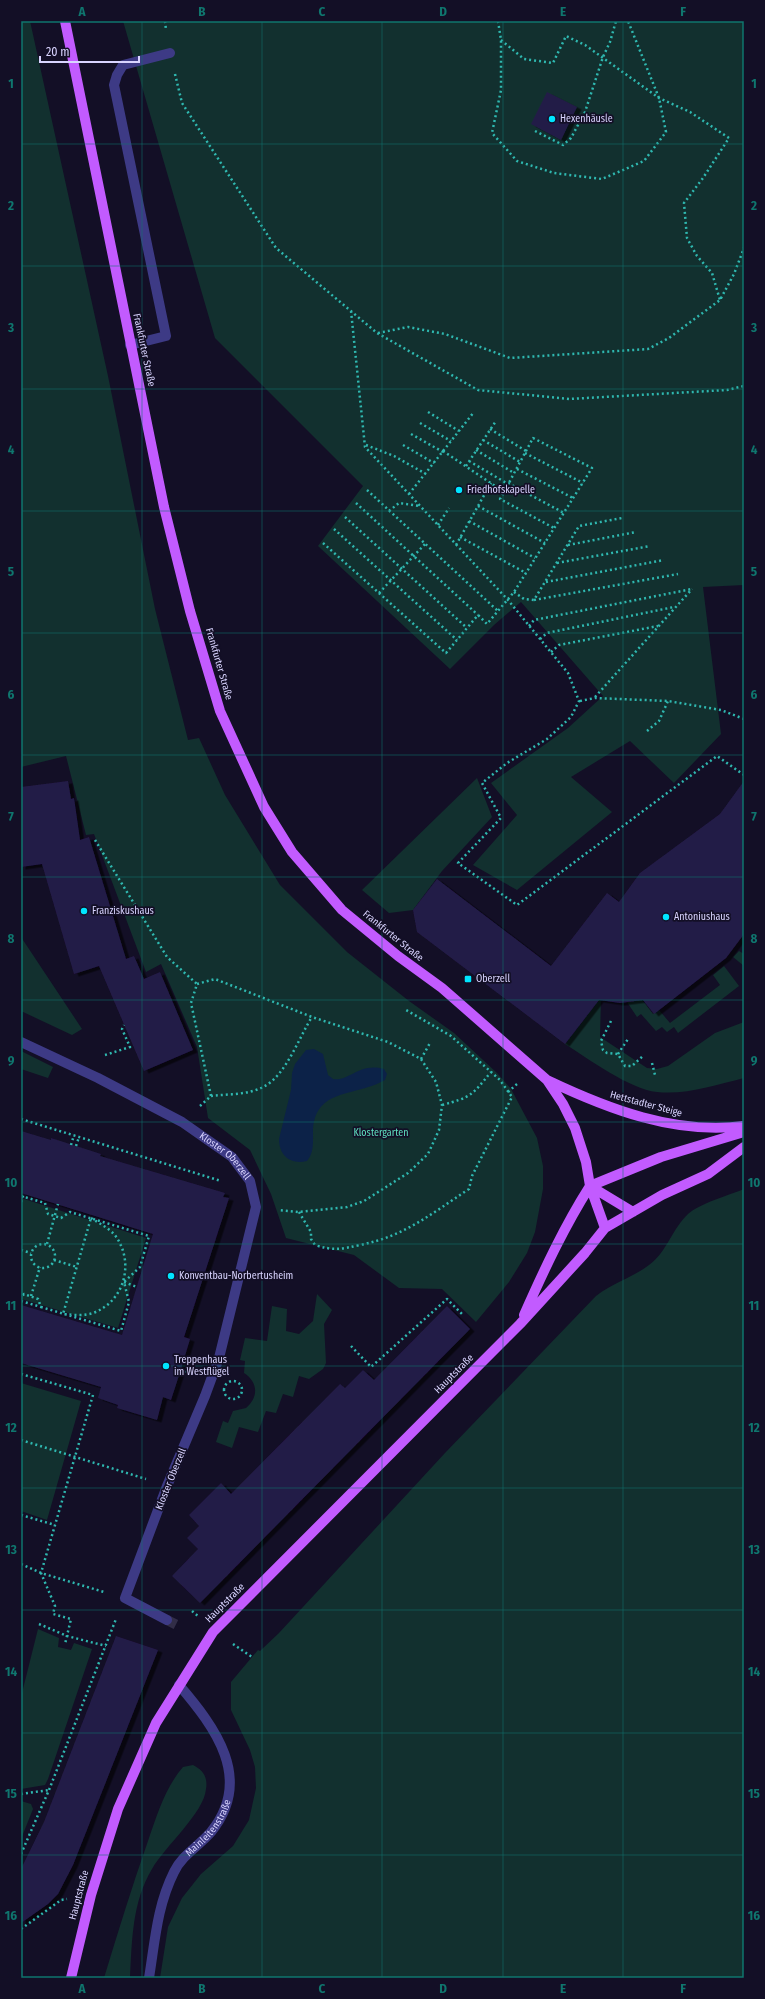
<svg xmlns="http://www.w3.org/2000/svg" width="765" height="1999" viewBox="0 0 765 1999" font-family="'Fira Sans Condensed',sans-serif">
  <style>
    .green { fill: #12302f }
    .water { fill: #0c2248 }
    .building { fill: #241b47; filter: url(#shadow) }
    .lines { fill: none; stroke-linecap: round; stroke-linejoin: round }
    .minor-tunnel { stroke: #312d47; stroke-width: 10; stroke-dasharray: 10 5; stroke-linecap: butt }
    .path { stroke: #2fb8b0; stroke-width: 2.5; stroke-dasharray: 2 3; stroke-linecap: butt }
    .minor { stroke: #3d3a85; stroke-width: 10 }
    .major { stroke: #c25bff; stroke-width: 10 }
    .grid { fill: none; stroke: #0f766e; stroke-width: 1; stroke-opacity: 0.55 }
    .poi-dot { fill: #00e5ff; stroke: #130f26; stroke-width: 1.5 }
    .labels { text-anchor: middle; dominant-baseline: central; stroke-width: 3.5; stroke-linejoin: round; paint-order: stroke }
    .poi-label { font-size: 10px; fill: #d9d4ff; stroke: #130f26; text-anchor: start }
    .street-label { font-size: 10px; fill: #d9d4ff; stroke: #130f26 }
    .park-label { font-size: 10px; fill: #5fe0c0; stroke: #130f26 }
    .neatline { fill: none; stroke: #0f766e; stroke-width: 1.5 }
    .grid-label { font-size: 13px; text-anchor: middle; font-weight: bold; fill: #0f766e }
  </style>
  <defs>
    <filter id="shadow"><feDropShadow dx="4.5" dy="2.5" stdDeviation="0" flood-color="#0009"/></filter>
  </defs>
  <rect width="100%" height="100%" fill="#130f26"/>
  <path class="green" d="M 21,21 L 30,21 L 108,376 L 155,609 L 188,740 L 199,738 L 225,795 L 280,885 L 347,952 L 409,1001 L 454,1033 L 497,1073 L 511,1089 L 537,1138 L 543,1166 L 543,1189 L 535,1232 L 527,1253 L 509,1282 L 476,1322 L 442,1289 L 399,1288 L 354,1255 L 286,1238 L 271,1194 L 250,1150 L 208,1118 L 197,1047 L 161,964 L 146,972 L 94,834 L 86,835 L 66,756 L 21,767 Z
    M 123,21 L 744,21 L 744,585 L 703,587 L 721,734 L 674,783 L 630,741 L 571,777 L 612,812 L 517,890 L 473,865 L 517,815 L 491,783 L 568,728 L 603,696 L 521,602 L 494,625 L 450,669 L 318,546 L 363,486 L 215,338 Z
    M 477,778 L 492,817 L 442,871 L 413,910 L 389,913 L 362,890 Z
    M 21,937 L 82,1029 L 72,1035 L 21,1011 Z
    M 739,951 L 744,954 L 744,966 L 733,957 Z
    M 724,966 L 739,986 L 678,1033 L 674,1027 L 667,1032 L 662,1027 L 656,1031 L 641,1014 L 637,1017 L 627,1002 L 640,997 L 653,1014 L 659,1010 L 670,1023 L 720,985 L 713,975 Z
    M 601,997 L 600,1037 L 647,1068 L 657,1069 L 668,1066 L 715,1033 L 744,1022 L 744,1078 C 716,1085 686,1095 657,1092 C 629,1089 589,1059 565,1044 Z
    M 21,1051 L 53,1067 L 48,1078 L 21,1069 Z
    M 744,1189 L 744,1978 L 160,1978 L 168,1927 L 182,1898 L 201,1874 L 233,1846 L 249,1820 L 256,1788 L 255,1767 L 250,1750 L 231,1710 L 231,1682 L 258,1650 L 260,1651 L 279,1633 L 445,1453 L 596,1296 C 614,1282 632,1278 649,1265 C 667,1252 672,1229 688,1214 C 699,1204 729,1195 744,1189 Z
    M 21,1198 L 146,1238 L 118,1328 L 21,1299 Z
    M 317,1294 L 332,1310 L 324,1324 L 326,1363 L 323,1369 L 309,1379 L 299,1376 L 293,1397 L 283,1394 L 276,1413 L 266,1411 L 258,1432 L 239,1427 L 232,1448 L 216,1442 L 223,1421 L 228,1423 L 233,1411 L 246,1408 C 259,1397 258,1382 244,1373 L 245,1361 L 240,1360 L 245,1338 L 267,1341 L 272,1306 L 287,1309 L 286,1331 L 299,1334 L 313,1321 Z
    M 21,1383 L 81,1401 L 47,1520 L 21,1511 Z
    M 38,1629 L 59,1638 L 58,1647 L 71,1650 L 74,1643 L 92,1649 L 48,1779 L 45,1785 L 21,1789 L 21,1697 Z
    M 193,1765 C 203,1770 208,1777 206,1789 C 204,1813 165,1846 152,1869 C 132,1902 132,1941 130,1978 L 104,1978 C 118,1932 132,1886 148,1841 C 157,1815 165,1788 183,1767 Z
    M 21,1801 L 31,1804 L 33,1809 L 21,1839 Z"/>
  <path class="water" d="M 314,1049 L 323,1054 L 328,1075 L 333,1079 C 349,1082 359,1062 384,1069 L 387,1074 L 385,1080 L 379,1083 C 351,1096 314,1090 313,1132 C 313,1142 314,1153 307,1161 C 291,1165 279,1156 279,1139 L 291,1090 L 292,1073 L 295,1064 L 306,1050 Z"/>
  <path class="building" d="M 547,92 L 577,107 L 561,140 L 531,124 Z
    M 68,781 L 71,799 L 74,798 L 80,840 L 89,837 L 126,959 L 134,956 L 144,979 L 160,972 L 193,1050 L 144,1071 L 99,966 L 74,974 L 42,864 L 21,867 L 21,787 Z
    M 744,781 L 744,934 L 726,958 L 654,1014 L 643,1000 L 620,1003 L 599,1000 L 565,1044 L 417,932 L 413,910 L 437,879 L 551,966 L 607,893 L 619,902 L 640,873 L 720,814 Z
    M 21,1131 L 51,1140 L 51,1138 L 101,1154 L 100,1156 L 225,1193 L 223,1197 L 229,1198 L 184,1337 L 190,1339 L 181,1369 L 171,1400 L 163,1397 L 157,1420 L 117,1408 L 118,1405 L 98,1398 L 101,1387 L 21,1363 L 21,1305 L 122,1335 L 153,1234 L 21,1193 Z
    M 447,1306 L 470,1329 L 200,1603 L 172,1576 L 198,1549 L 187,1538 L 199,1526 L 189,1515 L 221,1483 L 231,1494 L 340,1384 L 345,1388 L 363,1370 L 374,1380 Z
    M 116,1636 L 158,1650 L 73,1865 L 58,1894 L 48,1904 L 21,1923 L 21,1869 L 44,1822 Z"/>
  <g class="lines">
    <path class="minor-tunnel" d="M 167,1620 L 179,1626"/>
    <path class="path" d="M 165,21 L 166,30
      M 498,21 L 501,40 L 501,90 L 492,133 L 517,161 L 554,173 L 602,179 L 644,161 L 666,132 L 659,98 L 628,21
      M 501,40 L 524,59 L 553,63 L 566,36 L 585,45 L 659,98 L 690,112 L 729,138 L 703,178 L 684,203 L 687,238 L 697,256 L 712,273 L 720,300
      M 175,74 L 182,103 L 276,248 L 377,333 L 478,390 L 569,399 L 727,390 L 744,386
      M 535,131 L 563,145 L 571,138 L 585,112 L 603,57 L 610,42 L 616,21
      M 351,311 L 365,447 L 508,600 L 568,673 L 579,701 L 571,717 L 547,739 L 507,763 L 482,783 L 501,818 L 458,863 L 517,905 L 717,756 L 744,775
      M 378,333 L 408,327 L 445,334 L 510,358 L 648,349 L 669,338 L 720,300 L 734,274 L 744,248
      M 428,412 L 459,431
      M 420,423 L 451,441
      M 490,429 L 526,451
      M 411,434 L 443,452
      M 483,440 L 520,462
      M 366,445 L 394,456 L 426,474
      M 403,445 L 434,463
      M 476,450 L 514,473
      M 443,451 L 504,492 L 500,499 L 554,528
      M 525,453 L 583,483
      M 469,461 L 508,484
      M 466,466 L 496,421
      M 517,469 L 573,498
      M 508,483 L 564,513
      M 367,490 L 499,612
      M 409,494 L 474,412
      M 356,503 L 478,615
      M 478,506 L 545,543
      M 389,511 L 399,503 L 419,506
      M 345,517 L 467,628
      M 469,521 L 535,558
      M 438,525 L 449,508
      M 334,529 L 457,640
      M 460,537 L 526,573
      M 323,543 L 446,653 L 478,615 L 487,624 L 514,592 L 592,468 L 533,438 L 504,492
      M 456,545 L 491,483
      M 568,545 L 636,532
      M 557,563 L 650,546
      M 546,582 L 664,560
      M 514,592 L 524,599 L 534,600 L 579,526 L 622,518
      M 379,593 L 425,544
      M 534,600 L 678,574
      M 529,626 L 534,620 L 692,589
      M 540,639 L 547,633 L 674,607
      M 551,652 L 559,645 L 658,626
      M 595,697 L 692,589
      M 580,701 L 595,698 L 668,701 L 721,710 L 744,719
      M 647,731 L 659,721 L 668,701
      M 95,840 L 167,957 L 197,984
      M 611,1021 L 601,1041 L 603,1050 L 607,1053 L 618,1054 L 625,1066 L 632,1066 L 644,1055
      M 618,1054 L 628,1039
      M 105,1055 L 130,1047 L 122,1029 L 124,1025
      M 421,1059 L 430,1043
      M 652,1063 L 655,1075
      M 508,1092 L 517,1084
      M 211,1096 C 228,1094 248,1095 263,1087 C 286,1076 299,1037 312,1017
      M 442,1105 C 472,1097 472,1095 491,1072
      M 200,1106 L 211,1096 L 191,1003 L 197,984 L 215,979 L 312,1017 L 388,1042 L 421,1059 L 436,1082 L 442,1105 L 439,1130 L 428,1154 L 408,1173 L 364,1201 L 347,1207 L 299,1212 L 278,1210
      M 21,1119 L 221,1181
      M 71,1145 L 74,1135
      M 76,1146 L 79,1137
      M 21,1196 L 45,1203 L 48,1214 L 61,1218 L 70,1212 L 149,1236 L 140,1267 L 124,1282 L 129,1302 L 121,1331 L 41,1307 L 38,1299 L 24,1294 L 21,1297
      M 21,1202 L 23,1197 L 21,1197
      M 299,1212 L 311,1232 L 311,1239 L 315,1245 C 333,1251 342,1249 360,1245 C 405,1236 431,1214 469,1189 L 472,1176 L 512,1097 L 500,1080 L 451,1036 L 406,1010
      M 91,1218 C 99,1223 108,1228 114,1234 C 135,1260 126,1301 93,1313 C 84,1316 73,1315 63,1314 Z
      M 47,1244 L 58,1204
      M31 1256a12 12 0 1 1 24 0a12 12 0 1 1-24 0Z
      M 21,1250 L 31,1253
      M 54,1260 L 77,1267
      M 124,1282 L 137,1287
      M 31,1296 L 40,1267
      M 21,1301 L 41,1307
      M 351,1346 L 371,1367 L 447,1299 L 463,1315
      M 181,1369 L 190,1373
      M 21,1374 L 93,1395 L 41,1573 L 55,1606 L 53,1614 L 71,1619 L 65,1644
      M224 1390a9 9 0 1 1 18 0a9 9 0 1 1-18 0Z
      M 21,1440 L 146,1479
      M 21,1515 L 55,1525
      M 21,1564 L 41,1573 L 104,1592
      M 192,1611 L 198,1616
      M 39,1624 L 67,1636 L 106,1646
      M 233,1644 L 252,1657
      M 21,1794 L 49,1790
      M 21,1854 L 49,1790 L 116,1619
      M 21,1929 L 61,1900 L 67,1899"/>
    <g class="minor">
      <path d="M 130,345 L 166,336 L 114,85 L 117,75 L 123,65 L 170,53"/>
      <path id="s1" d="M 21,1042 L 98,1078 L 182,1122 L 232,1157 L 250,1181 L 256,1207 L 219,1358 L 205,1396 L 167,1486 L 125,1598 L 167,1620"/>
      <path id="s2" d="M 149,1978 C 155,1941 157,1906 174,1872 C 182,1855 199,1846 211,1832 C 254,1779 215,1727 179,1685"/>
    </g>
    <path class="major" d="M 65,21 L 164,507 L 190,611 L 220,711 L 264,807 L 292,852 L 342,910 L 398,956 L 442,988 L 547,1080 L 563,1104 L 575,1128 L 586,1162 L 590,1186 L 605,1228
      M 547,1080 C 608,1109 675,1135 744,1126
      M 590,1186 L 661,1157 L 744,1132
      M 590,1186 L 633,1212
      M 524,1315 C 544,1270 564,1227 590,1186
      M 71,1978 L 91,1895 L 118,1809 L 156,1723 L 213,1632 L 520,1324 L 585,1253 L 605,1228 L 662,1195 L 708,1174 L 744,1147"/>
  </g>
  <path class="grid" d="M 142,21 L 142,1978M 262,21 L 262,1978M 382,21 L 382,1978M 503,21 L 503,1978M 623,21 L 623,1978M 21,144 L 744,144M 21,266 L 744,266M 21,389 L 744,389M 21,511 L 744,511M 21,633 L 744,633M 21,755 L 744,755M 21,877 L 744,877M 21,1000 L 744,1000M 21,1122 L 744,1122M 21,1244 L 744,1244M 21,1366 L 744,1366M 21,1488 L 744,1488M 21,1610 L 744,1610M 21,1733 L 744,1733M 21,1855 L 744,1855"/>
  <g class="poi-dot">
    <circle cx="552" cy="119" r="4"/>
    <circle cx="459" cy="490" r="4"/>
    <circle cx="84" cy="911" r="4"/>
    <circle cx="666" cy="917" r="4"/>
    <rect x="464" y="975" width="8" height="8" rx="2"/>
    <circle cx="171" cy="1276" r="4"/>
    <circle cx="166" cy="1366" r="4"/>
  </g>
  <g class="labels">
    <g class="poi-label">
      <text x="560" y="119">Hexenhäusle</text>
      <text x="467" y="490">Friedhofskapelle</text>
      <text x="92" y="911">Franziskushaus</text>
      <text x="674" y="917">Antoniushaus</text>
      <text x="476" y="979">Oberzell</text>
      <text x="179" y="1276">Konventbau-Norbertusheim</text>
      <text x="174" y="1360">Treppenhaus<tspan x="174" dy="12">im Westflügel</tspan></text>
    </g>
    <g class="street-label">
      <text transform="translate(144 350) rotate(78)">Frankfurter Straße</text>
      <text transform="translate(219 664) rotate(74)">Frankfurter Straße</text>
      <text transform="translate(393 936) rotate(39)">Frankfurter Straße</text>
      <text transform="translate(646 1104) rotate(15)">Hettstadter Steige</text>
      <text stroke="none"><textPath href="#s1" startOffset="235">Kloster Oberzell</textPath></text>
      <text transform="translate(454 1374) rotate(-45)">Hauptstraße</text>
      <text transform="translate(171 1479) rotate(-68)">Kloster Oberzell</text>
      <text transform="translate(225 1603) rotate(-45)">Hauptstraße</text>
      <text stroke="none"><textPath href="#s2" startOffset="166">Mainleitenstraße</textPath></text>
      <text transform="translate(79 1895) rotate(-75)">Hauptstraße</text>
    </g>
    <g class="park-label">
      <text x="381" y="1133">Klostergarten</text>
    </g>
  </g>
  <rect width="765" height="1999" fill="none" stroke="#130f26" stroke-width="44"/>
  <path d="M40 56v6h99v-6" fill="none" stroke="#d9d4ff" stroke-width="2"/>
  <text x="46" y="56" font-size="12" fill="#d9d4ff" stroke="#130f26" stroke-width="3" paint-order="stroke">20 m</text>
  <rect x="22" y="22" width="721" height="1955" class="neatline"/>
  <g class="grid-label">
    <text x="82" y="16">A</text>
    <text x="202" y="16">B</text>
    <text x="322" y="16">C</text>
    <text x="443" y="16">D</text>
    <text x="563" y="16">E</text>
    <text x="683" y="16">F</text>
    <text x="11" y="88">1</text>
    <text x="754" y="88">1</text>
    <text x="11" y="210">2</text>
    <text x="754" y="210">2</text>
    <text x="11" y="332">3</text>
    <text x="754" y="332">3</text>
    <text x="11" y="454">4</text>
    <text x="754" y="454">4</text>
    <text x="11" y="576">5</text>
    <text x="754" y="576">5</text>
    <text x="11" y="699">6</text>
    <text x="754" y="699">6</text>
    <text x="11" y="821">7</text>
    <text x="754" y="821">7</text>
    <text x="11" y="943">8</text>
    <text x="754" y="943">8</text>
    <text x="11" y="1065">9</text>
    <text x="754" y="1065">9</text>
    <text x="11" y="1187">10</text>
    <text x="754" y="1187">10</text>
    <text x="11" y="1310">11</text>
    <text x="754" y="1310">11</text>
    <text x="11" y="1432">12</text>
    <text x="754" y="1432">12</text>
    <text x="11" y="1554">13</text>
    <text x="754" y="1554">13</text>
    <text x="11" y="1676">14</text>
    <text x="754" y="1676">14</text>
    <text x="11" y="1798">15</text>
    <text x="754" y="1798">15</text>
    <text x="11" y="1920">16</text>
    <text x="754" y="1920">16</text>
    <text x="82" y="1993">A</text>
    <text x="202" y="1993">B</text>
    <text x="322" y="1993">C</text>
    <text x="443" y="1993">D</text>
    <text x="563" y="1993">E</text>
    <text x="683" y="1993">F</text>
  </g>
</svg>
